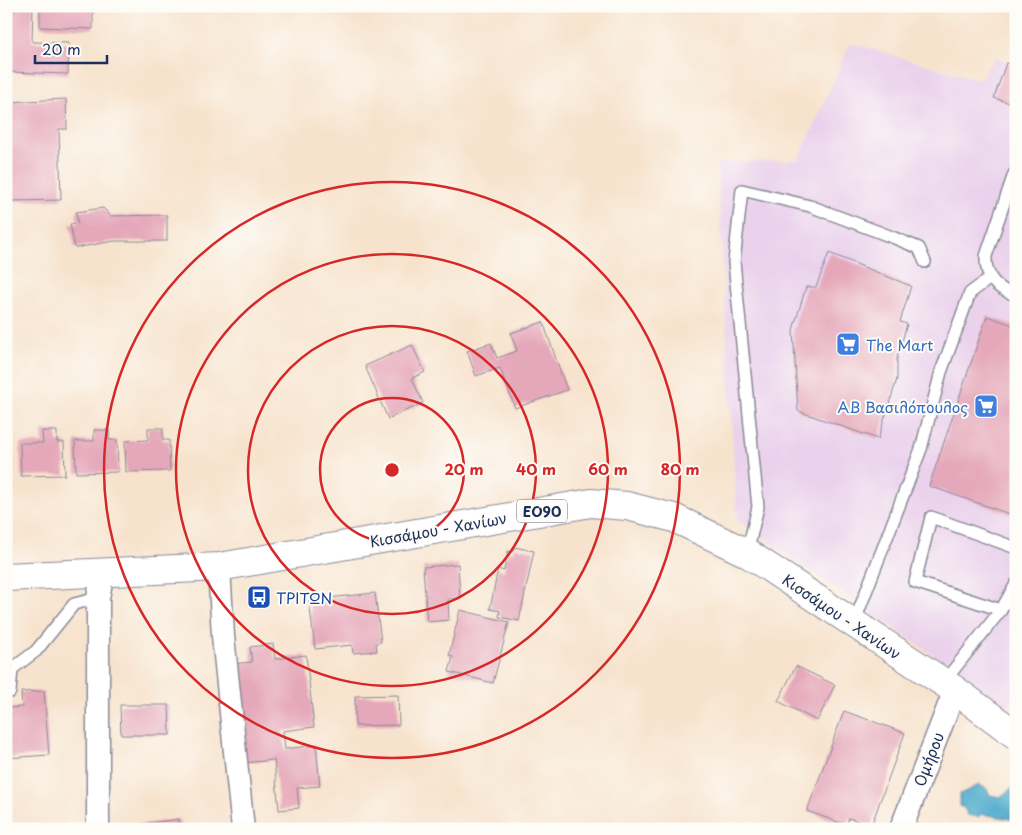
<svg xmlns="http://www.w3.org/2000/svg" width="1022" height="835" viewBox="0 0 1022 835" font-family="'Playpen Sans',sans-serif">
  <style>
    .built { fill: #ead1ec }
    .water { fill: #4fabcd; stroke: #356d96 }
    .building { fill: #e5a7ba }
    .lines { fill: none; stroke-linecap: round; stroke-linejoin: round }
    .service-casing { stroke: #898996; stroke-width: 14 }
    .minor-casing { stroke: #898996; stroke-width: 25 }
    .primary-casing { stroke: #898996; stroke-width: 30 }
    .service { stroke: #fff; stroke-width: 11 }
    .minor { stroke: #fff; stroke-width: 22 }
    .primary { stroke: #fff; stroke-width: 28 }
    .ring { fill: none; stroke: #d62828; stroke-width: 2.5 }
    .labels { text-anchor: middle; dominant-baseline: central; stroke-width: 4; stroke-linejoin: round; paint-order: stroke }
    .shield { fill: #fdfcf7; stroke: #5f6c8c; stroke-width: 1 }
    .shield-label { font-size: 14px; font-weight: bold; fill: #1b2f5e }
    .shop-label { font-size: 15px; fill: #366cbe; stroke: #fdfcf7; text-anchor: start }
    .street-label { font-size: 15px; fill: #1b2f5e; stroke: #fdfcf7 }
    .transit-label { font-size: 15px; fill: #164399; stroke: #fdfcf7; text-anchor: start }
    .centre { fill: #d62828; stroke: #fdfcf7; stroke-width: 2.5 }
    .ring-label { font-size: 15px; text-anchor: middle; font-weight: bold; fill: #d62828; stroke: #fdfcf7; stroke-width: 4; stroke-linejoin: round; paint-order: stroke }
  </style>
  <rect width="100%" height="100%" fill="#fdfcf7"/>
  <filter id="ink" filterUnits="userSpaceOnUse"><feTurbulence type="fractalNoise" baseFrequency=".02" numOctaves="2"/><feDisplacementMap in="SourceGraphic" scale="10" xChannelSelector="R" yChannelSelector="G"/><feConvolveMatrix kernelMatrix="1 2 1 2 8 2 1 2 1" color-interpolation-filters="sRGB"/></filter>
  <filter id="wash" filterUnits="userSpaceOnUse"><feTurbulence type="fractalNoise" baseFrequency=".0096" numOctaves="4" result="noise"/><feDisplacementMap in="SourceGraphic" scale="20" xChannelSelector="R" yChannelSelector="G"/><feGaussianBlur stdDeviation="1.12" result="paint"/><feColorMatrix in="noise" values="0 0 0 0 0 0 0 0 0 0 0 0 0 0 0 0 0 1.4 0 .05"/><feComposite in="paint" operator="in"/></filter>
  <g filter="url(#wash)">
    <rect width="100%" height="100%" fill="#f7e3cd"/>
    <path class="built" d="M 850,43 L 979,80 L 994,58 L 1016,64 L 1016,690 L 1008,707 L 737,520 L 717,163 L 799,160 Z"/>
    <path class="water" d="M 979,785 L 987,789 L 990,795 L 1000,797 L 1016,785 L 1016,820 L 982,814 L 978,817 L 967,815 L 965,809 L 960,806 L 960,794 Z"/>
    <g id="blocks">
      <path class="building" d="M 16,6 L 33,6 L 32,42 L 69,43 L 68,74 L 6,72 L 8,9 L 16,10 Z
        M 40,6 L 93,6 L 93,29 L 40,27 Z
        M 1006,63 L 1016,66 L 1016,105 L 994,98 Z
        M 66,99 L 67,129 L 59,129 L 61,200 L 11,201 L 11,193 L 6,193 L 6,102 Z
        M 103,208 L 111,216 L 167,215 L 167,241 L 114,241 L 75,248 L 70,224 L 78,223 L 76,212 Z
        M 829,253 L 911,286 L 900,322 L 907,324 L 897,358 L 897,379 L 878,439 L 798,411 L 793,330 L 806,287 L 816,287 Z
        M 987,316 L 1016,326 L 1015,516 L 929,486 Z
        M 543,322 L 567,390 L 515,408 L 500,368 L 476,376 L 467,351 L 491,343 L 497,358 L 517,351 L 511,333 Z
        M 412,345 L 425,372 L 412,378 L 423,403 L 388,419 L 365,366 Z
        M 148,428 L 163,428 L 163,440 L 169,440 L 170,471 L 126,472 L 125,441 L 148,440 Z
        M 94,430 L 109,430 L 109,440 L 117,440 L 118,472 L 76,473 L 75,441 L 94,441 Z
        M 42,431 L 57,431 L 57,442 L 64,442 L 65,475 L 21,476 L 20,443 L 43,443 Z
        M 514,547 L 534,551 L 519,621 L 499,617 L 500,611 L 490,609 L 498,569 L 504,571 L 508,551 L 513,552 Z
        M 458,564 L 460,598 L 448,599 L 449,620 L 427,622 L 423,567 Z
        M 375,593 L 381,642 L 376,643 L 377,651 L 353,653 L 352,645 L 315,649 L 309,600 Z
        M 460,610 L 509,622 L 493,683 L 449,672 L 453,657 L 449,655 Z
        M 273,644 L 275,659 L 306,655 L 314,727 L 283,731 L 285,749 L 316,745 L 320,786 L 297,788 L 299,808 L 279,810 L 274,760 L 244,763 L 232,664 L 252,662 L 250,647 Z
        M 796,666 L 835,685 L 817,721 L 778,701 Z
        M 44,691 L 49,755 L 6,758 L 6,708 L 22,707 L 21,692 Z
        M 398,695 L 399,725 L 355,726 L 355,696 Z
        M 120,705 L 169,705 L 170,735 L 121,735 Z
        M 844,711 L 905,733 L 871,826 L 849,818 L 846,825 L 807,811 Z
        M 179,819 L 181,829 L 120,829 L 120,827 Z"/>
    </g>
  </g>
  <g filter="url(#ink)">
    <use href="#blocks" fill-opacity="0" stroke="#898996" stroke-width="1"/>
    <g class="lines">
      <g class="service-casing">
        <path id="service" d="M 1014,174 L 986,256 C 985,277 996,289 1016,295
          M 747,553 L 758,507 L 734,262 L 742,190 L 810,206 L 892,237 L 919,248 L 925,262
          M 1001,610 L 915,582 L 931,517 L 1016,548
          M 854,623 L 921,449 L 941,372 L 970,293 L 990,278
          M 943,683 L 1001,610 L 1016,584
          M 10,692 L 12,669 L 36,651 L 74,604 L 98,598"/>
      </g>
      <g class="minor-casing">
        <path id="minor" d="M 219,567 L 223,636 L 243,829
          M 98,829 L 98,598 L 103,572
          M 901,829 L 955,690"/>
      </g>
      <g class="primary-casing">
        <path id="primary" d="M 6,577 L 219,567 L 591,503 L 627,506 L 674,518 L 747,553 L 955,690 L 1016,735"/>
      </g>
      <use href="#service" class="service"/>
      <use href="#minor" class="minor"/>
      <use href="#primary" class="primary"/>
    </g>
  </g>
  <g class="ring">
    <circle cx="392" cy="470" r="72"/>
    <circle cx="392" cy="470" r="144"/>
    <circle cx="392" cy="470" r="216"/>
    <circle cx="392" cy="470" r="288"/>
  </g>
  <defs>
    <g id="supermarket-square" transform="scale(1.25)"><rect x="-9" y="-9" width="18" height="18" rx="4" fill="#3f7fe0" stroke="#fdfcf7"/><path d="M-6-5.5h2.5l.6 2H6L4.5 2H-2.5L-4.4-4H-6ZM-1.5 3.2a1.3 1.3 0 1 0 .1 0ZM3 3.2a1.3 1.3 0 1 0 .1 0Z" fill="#fff"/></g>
    <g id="bus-square" transform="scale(1.25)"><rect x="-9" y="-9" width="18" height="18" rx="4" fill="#1a4fb4" stroke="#fdfcf7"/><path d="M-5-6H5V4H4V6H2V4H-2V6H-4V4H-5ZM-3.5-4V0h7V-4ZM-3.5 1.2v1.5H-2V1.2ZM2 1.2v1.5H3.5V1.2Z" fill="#fff"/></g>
  </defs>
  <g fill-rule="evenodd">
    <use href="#supermarket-square" x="848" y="344"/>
    <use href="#supermarket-square" x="986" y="406"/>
    <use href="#bus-square" x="259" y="597"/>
  </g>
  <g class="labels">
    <rect class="shield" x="517" y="499.5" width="50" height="23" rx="4"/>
    <g class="shield-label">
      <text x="542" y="511">ΕΟ90</text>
    </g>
    <g class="shop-label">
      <text x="866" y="344">The Mart</text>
      <text x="968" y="406" text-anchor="end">ΑΒ Βασιλόπουλος</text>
    </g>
    <g class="street-label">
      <text transform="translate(438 529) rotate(-10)">Κισσάμου - Χανίων</text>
      <text transform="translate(842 616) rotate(34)">Κισσάμου - Χανίων</text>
      <text transform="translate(928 759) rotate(-69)">Ομήρου</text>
    </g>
    <g class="transit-label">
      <text x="276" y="597">ΤΡΙΤΩΝ</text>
    </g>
  </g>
  <circle cx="392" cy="470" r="8" class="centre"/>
  <g class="ring-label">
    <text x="464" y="475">20 m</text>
    <text x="536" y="475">40 m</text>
    <text x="608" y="475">60 m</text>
    <text x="680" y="475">80 m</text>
  </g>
  <rect width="1022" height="835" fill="none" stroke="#fdfcf7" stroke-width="25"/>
  <path d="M35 55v8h72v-8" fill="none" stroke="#1b2f5e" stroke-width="2.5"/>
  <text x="42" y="55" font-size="15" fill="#1b2f5e" stroke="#fdfcf7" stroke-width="4" paint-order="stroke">20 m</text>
</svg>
